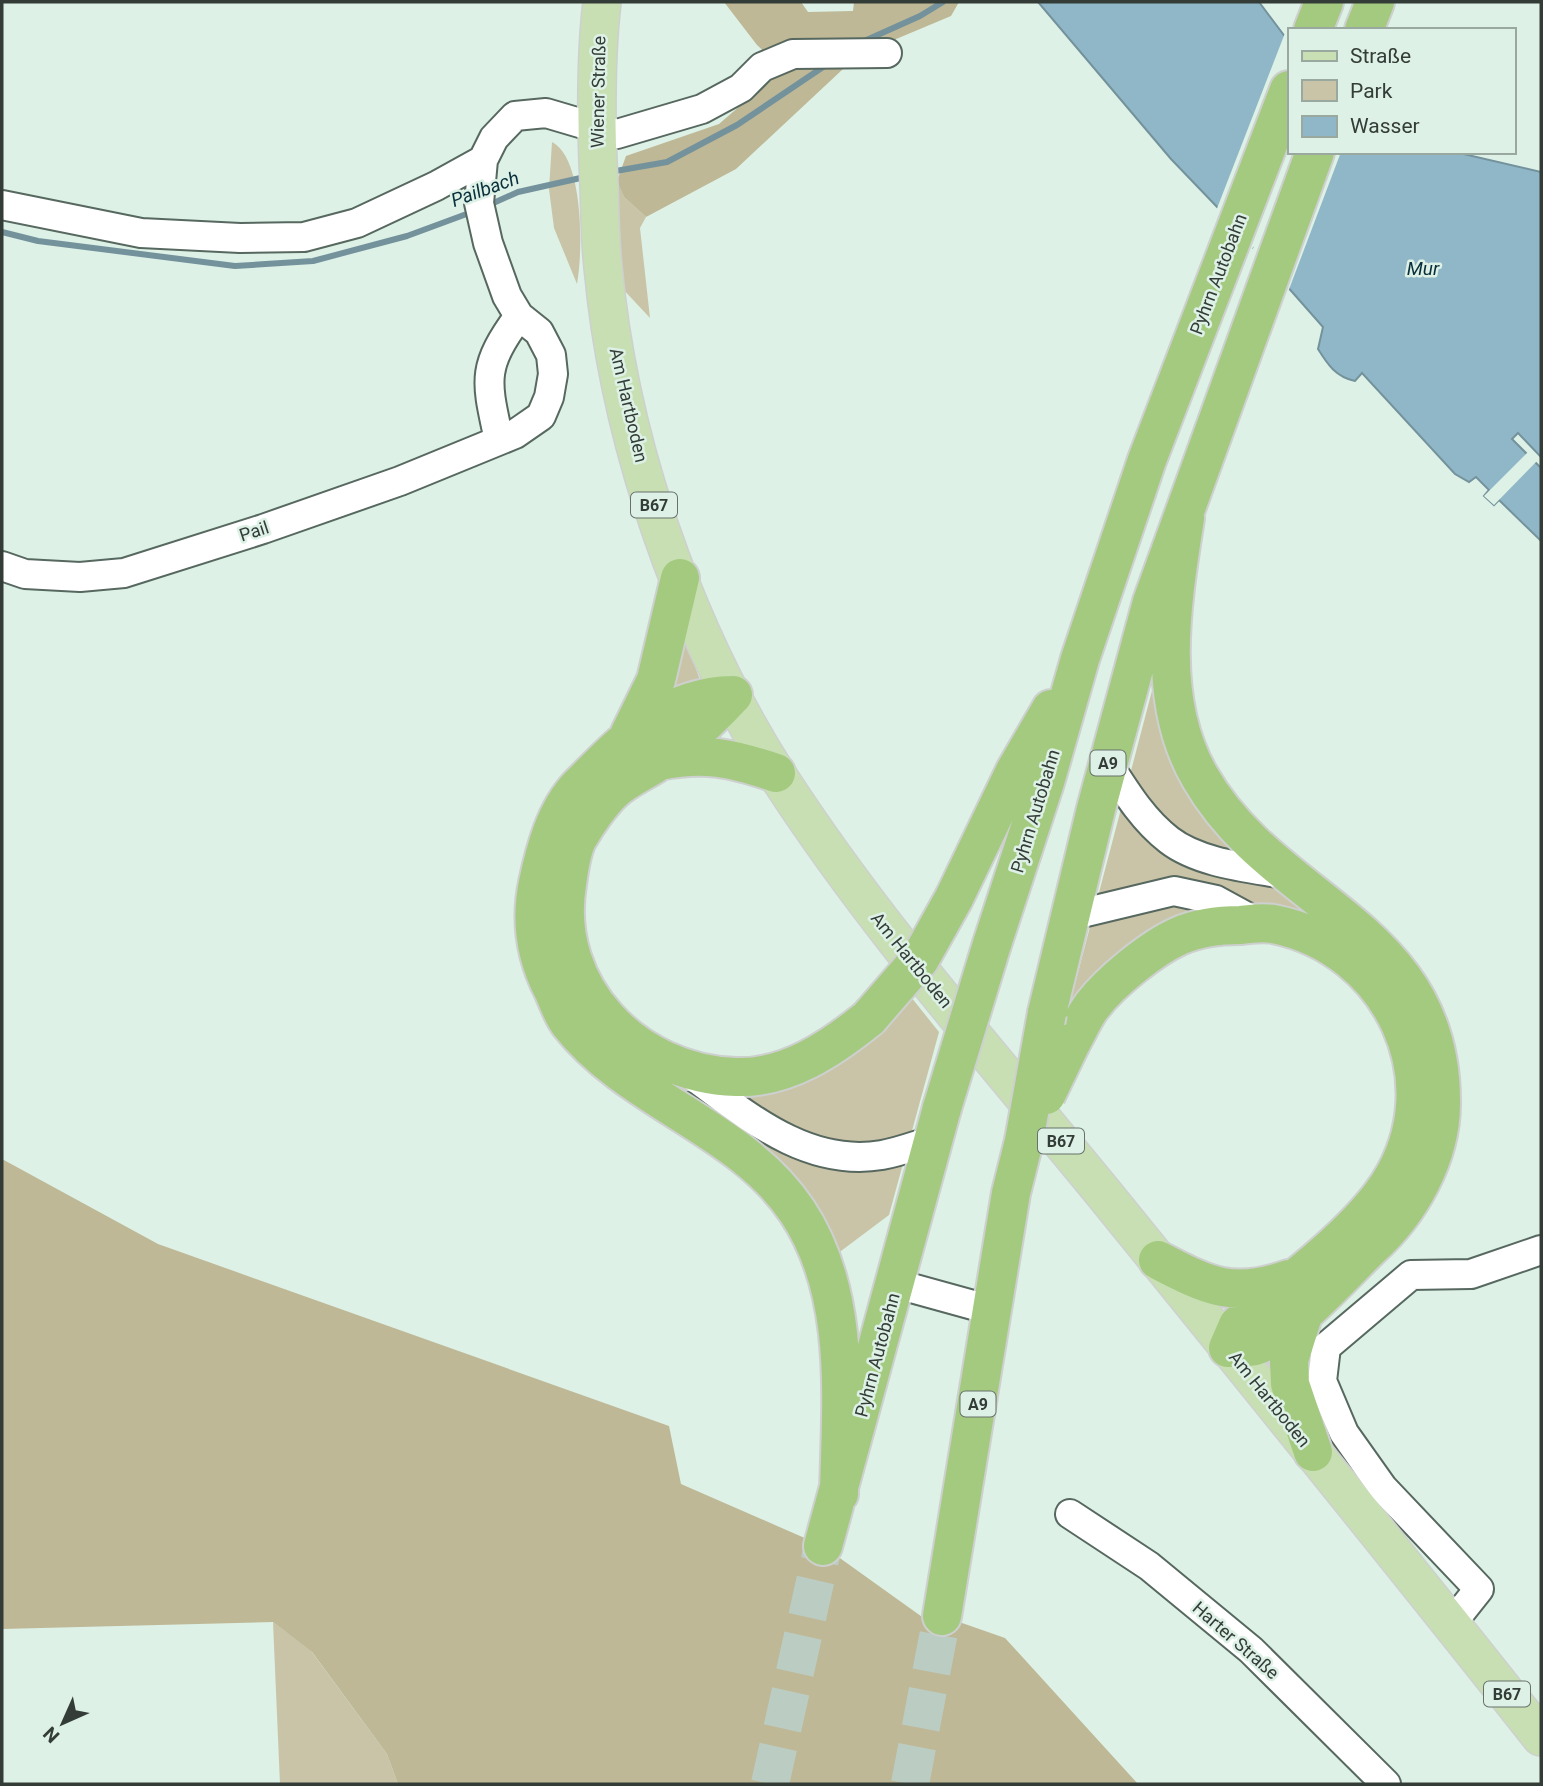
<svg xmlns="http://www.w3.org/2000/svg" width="1543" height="1786" viewBox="0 0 1543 1786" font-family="Roboto,sans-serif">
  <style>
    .green { fill: #c9c4a7 }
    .forest { fill: #beb896 }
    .water { fill: #90b7c7; stroke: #74929c; stroke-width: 2 }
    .pier { fill: #ddf1e6 }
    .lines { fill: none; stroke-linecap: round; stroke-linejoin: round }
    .stream { stroke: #74929c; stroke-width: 6 }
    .highway-tunnel { stroke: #bbcdc3; stroke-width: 38; stroke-dasharray: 38 19; stroke-linecap: butt }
    .minor-casing { stroke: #56685f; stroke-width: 32 }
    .major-casing { stroke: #ced0cf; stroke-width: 40 }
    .highway-casing { stroke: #ced0cf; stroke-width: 42 }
    .minor { stroke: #fff; stroke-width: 28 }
    .major { stroke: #c8dfb3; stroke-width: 37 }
    .highway { stroke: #a4ca80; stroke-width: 38 }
    .highway-bridge-casing { stroke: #ced0cf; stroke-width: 42; stroke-linecap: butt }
    .highway-bridge { stroke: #a4ca80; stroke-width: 38 }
    .labels { text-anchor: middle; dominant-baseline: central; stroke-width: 5; stroke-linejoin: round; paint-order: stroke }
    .shield { fill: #ddf1e6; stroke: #67726c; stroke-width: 2 }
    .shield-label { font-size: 16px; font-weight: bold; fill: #343c37 }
    .street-label { font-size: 18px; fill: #343c37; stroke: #ddf1e6 }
    .water-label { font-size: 19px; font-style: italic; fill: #092f3b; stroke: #ddf1e6 }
  </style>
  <rect width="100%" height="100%" fill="#ddf1e6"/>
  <path class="green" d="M 552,142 C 584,158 583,252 577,284 L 554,228 L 549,189 Z
    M 606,154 L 624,197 L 646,217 L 640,228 L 650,318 L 621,287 Z
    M 685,640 L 701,682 L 663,704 Z
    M 1153,687 L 1161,691 L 1163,712 L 1414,1011 L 1386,1205 L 1408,1014 L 1247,912 L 1065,1022 Z
    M 556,938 L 692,1087 L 911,997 L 939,1032 L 889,1215 L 833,1257 L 663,1089 L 551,950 Z
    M 273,1622 L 311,1651 L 387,1754 L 398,1784 L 280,1784 Z"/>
  <path class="forest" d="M 724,2 L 801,2 L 808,12 L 853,11 L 854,2 L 959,2 L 951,16 L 858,55 L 736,169 L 646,217 L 624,197 L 617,181 L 626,156 L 719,124 L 783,69 L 757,45 Z
    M 2,1159 L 158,1244 L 669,1426 L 681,1484 L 823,1546 L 925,1619 L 942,1616 L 1005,1638 L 1138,1784 L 398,1784 L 387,1754 L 312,1652 L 273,1622 L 2,1629 Z"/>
  <path class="water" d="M 1038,2 L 1259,2 L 1289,42 L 1289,152 L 1455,152 L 1541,172 L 1541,457 L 1518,433 L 1512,439 L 1541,468 L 1541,541 L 1499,500 L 1494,505 L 1484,496 L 1489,490 L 1476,477 L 1469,482 L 1455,474 L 1362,373 L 1355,381 C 1336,377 1328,365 1318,349 L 1323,327 L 1219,209 L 1171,159 Z"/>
  <path class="pier" d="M 1285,33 L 1289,37 L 1289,152 L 1341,152 L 1288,292 L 1252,251 L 1254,246 L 1251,250 L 1216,211 Z
    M 1529,451 L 1538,460 L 1494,505 L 1484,496 Z"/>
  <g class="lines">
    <path class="stream" d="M 862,42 L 920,16 L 943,2
      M 610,172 L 667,162 L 737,125 L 829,63
      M 489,205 L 518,192 L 585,177
      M 2,232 L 38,241 L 235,266 L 313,261 L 407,236 L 472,212"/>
    <path class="highway-tunnel" d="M 770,1784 L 823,1546
      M 910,1784 L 942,1616"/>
    <g class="minor-casing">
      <path id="minor" d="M 2,205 L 141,233 L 240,238 L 304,237 L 357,223 L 436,186 L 483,160
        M 499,440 C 486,380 481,368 519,316
        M 2,566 L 25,574 L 80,577 L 124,573 L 263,529 L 400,481 L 515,434 L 541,416 L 549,397 L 553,374 L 551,355 L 539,332 L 519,316 L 507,296 L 488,243 L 479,203 L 483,160 L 494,138 L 515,116 L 546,113 L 617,134 L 702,109 L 741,88 L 762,67 L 793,54 L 887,53
        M 1108,764 C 1126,792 1143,820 1169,840 C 1200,864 1252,868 1289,875
        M 1070,916 L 1174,891 L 1216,900 L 1260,924
        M 686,1071 C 744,1113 805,1168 882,1155 C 899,1152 917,1145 934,1140
        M 897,1284 L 991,1310
        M 1070,1514 L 1149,1566 L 1251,1650 L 1386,1784
        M 1452,1623 L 1479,1589 L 1383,1488 L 1344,1433 L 1322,1381 L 1326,1347 L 1411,1275 L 1471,1274 L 1541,1250"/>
    </g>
    <g class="major-casing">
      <path id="major" d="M 602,2 C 595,63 596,124 599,185 C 600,213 600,240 603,267 C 619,441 684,629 778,776 C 874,925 993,1058 1105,1195 C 1251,1375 1397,1555 1541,1737"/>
    </g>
    <g class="highway-casing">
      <path id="highway" d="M 1313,30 L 1324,2
        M 1364,30 L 1375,2
        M 733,695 C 665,696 624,741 579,786 C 555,811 545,850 538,883 C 530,921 535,955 553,990 C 558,1001 562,1014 569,1023 C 631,1102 741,1127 797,1211 C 852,1293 841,1400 839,1494
        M 733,695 C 710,720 685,742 658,762 C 643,772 626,779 613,791 C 601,802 586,824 578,838 C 571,851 569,870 567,884 C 550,988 635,1074 736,1077 C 787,1079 832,1048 869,1018
        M 629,735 L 656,680 L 680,578
        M 659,761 C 705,752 732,758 776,773
        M 954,898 L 1015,771 L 1051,709
        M 992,944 L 1045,782 L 1080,659 L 1147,460 L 1289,90
        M 1047,1013 L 1096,809 L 1152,602 L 1315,152
        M 1071,1043 C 1078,1031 1084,1016 1092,1006 C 1110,982 1152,948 1179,936 C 1197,928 1222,925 1241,925 C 1251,924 1263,922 1273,924 C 1391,947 1455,1080 1389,1184 C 1356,1235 1285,1286 1238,1325 L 1228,1348 C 1237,1347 1247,1348 1255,1346 C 1287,1337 1345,1272 1371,1247 C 1410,1212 1441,1157 1441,1104 C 1443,926 1274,907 1200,777 C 1155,700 1172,602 1185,518
        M 1158,1260 C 1208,1286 1232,1299 1289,1279
        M 1304,1312 L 1289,1360 L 1290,1384 L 1313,1452
        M 823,1546 L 942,1108
        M 942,1616 L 1011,1193 L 1024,1141"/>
    </g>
    <use href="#minor" class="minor"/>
    <use href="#major" class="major"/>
    <use href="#highway" class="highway"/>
    <g class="highway-bridge-casing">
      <path id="highway-bridge" d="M 869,1018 L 920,959 L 954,898
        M 1046,1095 L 1071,1043
        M 942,1108 L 992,944
        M 1024,1141 L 1047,1013"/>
    </g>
    <use href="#highway-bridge" class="highway-bridge"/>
  </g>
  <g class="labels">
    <g class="shield">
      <rect x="631" y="492.5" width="46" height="25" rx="5"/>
      <rect x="1090.5" y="750.5" width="35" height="25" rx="5"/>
      <rect x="1038" y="1128.5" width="46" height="25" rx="5"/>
      <rect x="960.5" y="1391.5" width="35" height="25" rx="5"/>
      <rect x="1484" y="1681.5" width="46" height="25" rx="5"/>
    </g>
    <g class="shield-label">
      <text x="654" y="505">B67</text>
      <text x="1108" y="763">A9</text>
      <text x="1061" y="1141">B67</text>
      <text x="978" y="1404">A9</text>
      <text x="1507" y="1694">B67</text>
    </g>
    <g class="street-label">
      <text transform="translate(598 92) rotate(-89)">Wiener Straße</text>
      <text transform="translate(1218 274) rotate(-69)">Pyhrn Autobahn</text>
      <text transform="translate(629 405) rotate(77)">Am Hartboden</text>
      <text transform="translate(254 531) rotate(-18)">Pail</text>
      <text transform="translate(1035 811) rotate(-73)">Pyhrn Autobahn</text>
      <text transform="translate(912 960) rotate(51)">Am Hartboden</text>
      <text transform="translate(877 1355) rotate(-75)">Pyhrn Autobahn</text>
      <text transform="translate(1270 1399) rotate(51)">Am Hartboden</text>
      <text transform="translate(1236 1640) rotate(41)">Harter Straße</text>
    </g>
    <g class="water-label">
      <text transform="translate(485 189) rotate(-20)">Pailbach</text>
      <text x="1423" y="268">Mur</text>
    </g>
  </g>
  <rect width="1543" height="1786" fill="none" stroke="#343c37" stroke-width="7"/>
  <rect x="1288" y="28" width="228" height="126" fill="#ddf1e6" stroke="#99a9a0" stroke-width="2"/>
  <rect x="1302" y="51" width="35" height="10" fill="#c8dfb3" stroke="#99a9a0" stroke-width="2"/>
  <text x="1350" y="63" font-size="21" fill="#343c37">Straße</text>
  <rect x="1302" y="80" width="35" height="21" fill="#c9c4a7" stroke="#99a9a0" stroke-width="2"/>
  <text x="1350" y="98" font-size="21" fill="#343c37">Park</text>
  <rect x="1302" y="116" width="35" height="21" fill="#90b7c7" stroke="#99a9a0" stroke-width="2"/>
  <text x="1350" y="133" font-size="21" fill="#343c37">Wasser</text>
  <g transform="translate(63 1723) rotate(225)" stroke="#ddf1e6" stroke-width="5" paint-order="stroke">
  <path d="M0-5L12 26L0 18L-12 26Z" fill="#343c37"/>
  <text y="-10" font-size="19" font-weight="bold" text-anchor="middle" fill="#343c37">N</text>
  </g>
</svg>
